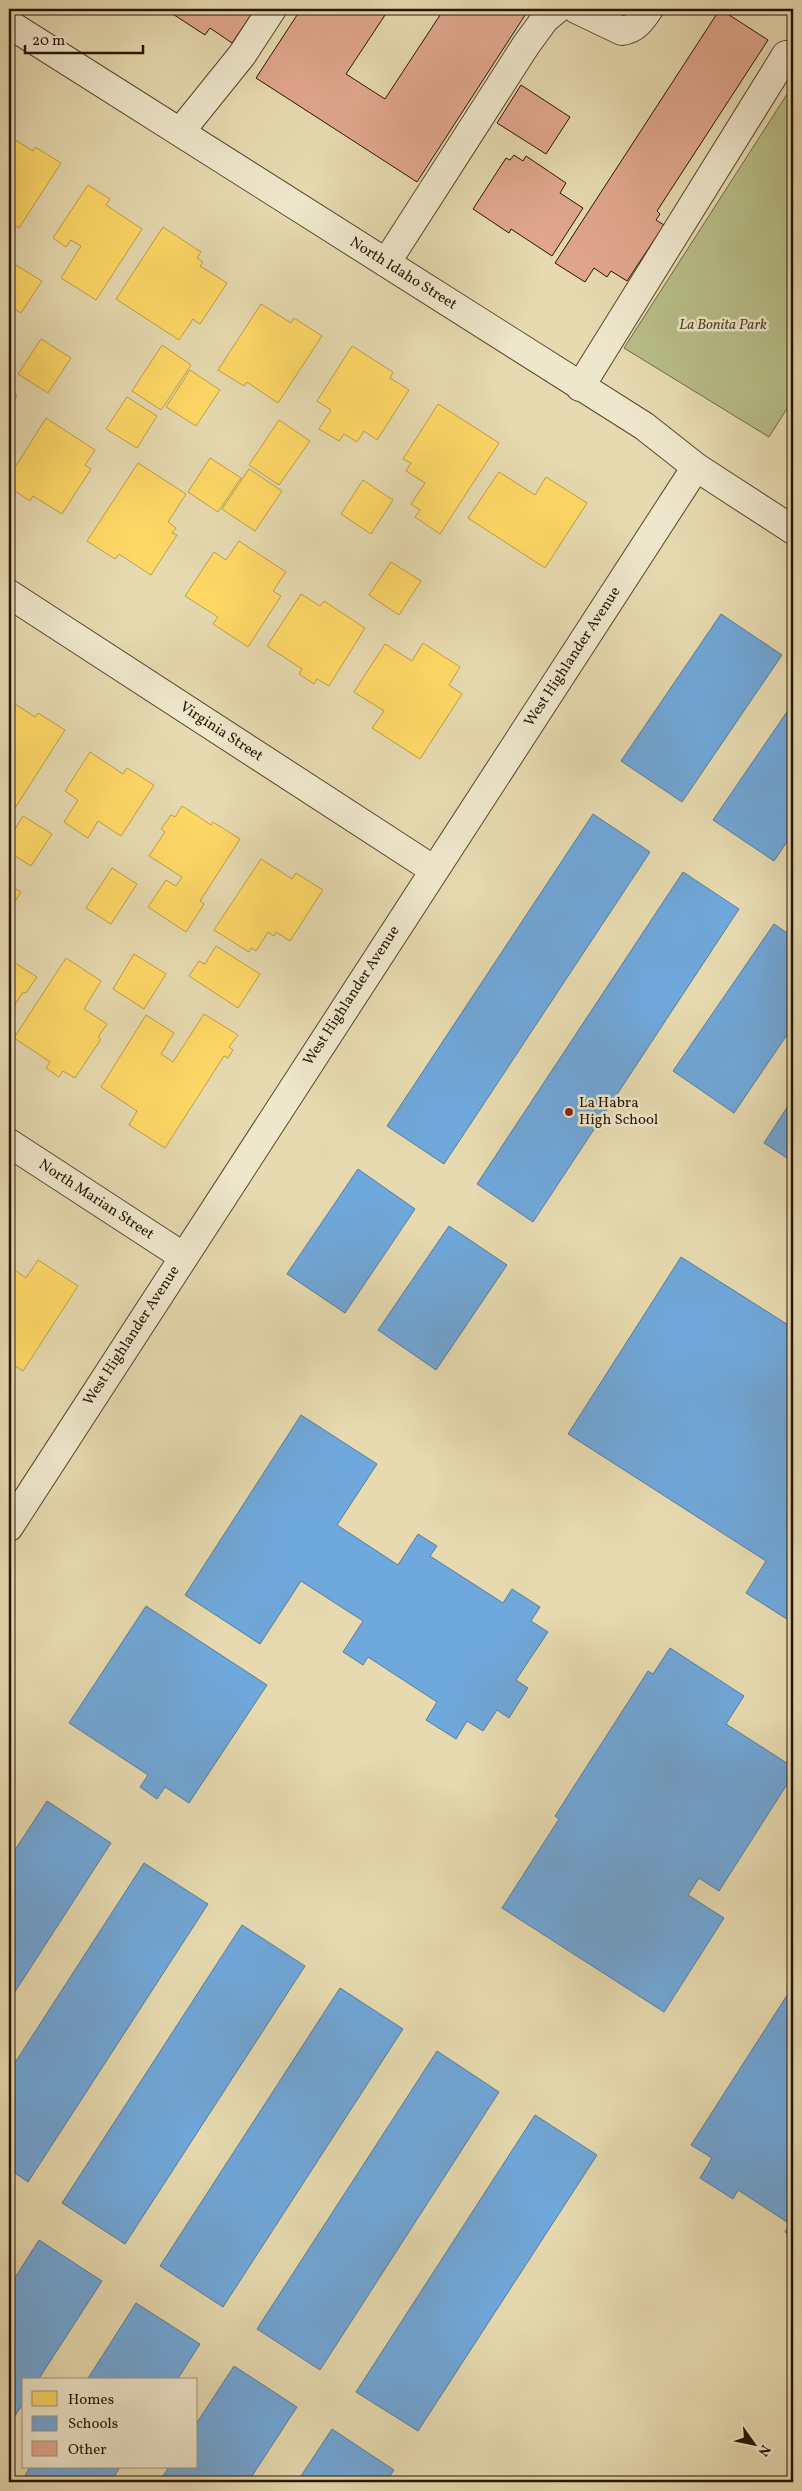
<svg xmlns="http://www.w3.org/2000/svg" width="802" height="2491" viewBox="0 0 802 2491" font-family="Vollkorn,serif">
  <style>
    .green { fill: #b8be89; stroke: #6f6a44 }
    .homes { fill: #ffd966; stroke: #be9e47 }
    .schools { fill: #6fa8dc; stroke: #597c9a }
    .building { fill: #e1a78e; stroke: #261500 }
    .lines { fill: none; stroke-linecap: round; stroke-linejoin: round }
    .minor-casing { stroke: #56462c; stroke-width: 30 }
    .minor { stroke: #efe7cc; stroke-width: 28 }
    .poi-dot { fill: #8f2418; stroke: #efe7cc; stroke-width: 2 }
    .labels { text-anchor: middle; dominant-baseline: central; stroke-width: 5; stroke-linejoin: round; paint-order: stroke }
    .street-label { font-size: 15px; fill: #261500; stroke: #efe7cc }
    .park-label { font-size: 15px; font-style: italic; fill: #524829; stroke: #efe7cc }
    .poi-label { font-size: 15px; fill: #261500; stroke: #efe7cc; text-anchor: start }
  </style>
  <rect width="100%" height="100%" fill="#e7dab0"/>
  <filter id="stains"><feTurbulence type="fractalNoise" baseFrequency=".004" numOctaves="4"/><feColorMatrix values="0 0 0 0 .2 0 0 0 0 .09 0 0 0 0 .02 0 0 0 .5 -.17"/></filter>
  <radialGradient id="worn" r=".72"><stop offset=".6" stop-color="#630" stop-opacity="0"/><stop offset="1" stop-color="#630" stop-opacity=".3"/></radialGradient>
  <path class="green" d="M 793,85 L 793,399 L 769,437 L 624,348 Z"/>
  <path class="homes" d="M 9,136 L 33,151 L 35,147 L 61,163 L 19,228 L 9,221 Z
    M 88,185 L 110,199 L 106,205 L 142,229 L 96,300 L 61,278 L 81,246 L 71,240 L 66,247 L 53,238 Z
    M 163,227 L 201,252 L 197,258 L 203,262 L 200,266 L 227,283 L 200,324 L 193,319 L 179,340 L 116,299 Z
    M 11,262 L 42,281 L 21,313 L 9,305 L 9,266 Z
    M 261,304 L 291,323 L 294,318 L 322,336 L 278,403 L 247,382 L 244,386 L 218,370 Z
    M 41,339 L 71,358 L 48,393 L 18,374 Z
    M 162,345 L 191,365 L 161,410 L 132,391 Z
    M 352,346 L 393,372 L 390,378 L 409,390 L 377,440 L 364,431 L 357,442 L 344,434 L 339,441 L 319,429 L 331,410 L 317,401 Z
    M 190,370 L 220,390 L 196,426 L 166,407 Z
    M 9,390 L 17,395 L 9,411 Z
    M 127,397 L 157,416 L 137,448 L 106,429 Z
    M 438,404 L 499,443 L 440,534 L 415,517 L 420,510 L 411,504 L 425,483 L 406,471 L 411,463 L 403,459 Z
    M 46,418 L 95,450 L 85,465 L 91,469 L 62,514 L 33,496 L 30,501 L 9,487 L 9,477 Z
    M 279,420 L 310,441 L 279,485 L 249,465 Z
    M 210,458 L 241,478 L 218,512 L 188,492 Z
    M 138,463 L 186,494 L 168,522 L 176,528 L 172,533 L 177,535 L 151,575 L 119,554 L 115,559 L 87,541 Z
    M 249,469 L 282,491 L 255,531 L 222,509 Z
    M 499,472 L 535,495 L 546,477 L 587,503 L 545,568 L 468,518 Z
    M 363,480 L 393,500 L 371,534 L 341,514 Z
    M 239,541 L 286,572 L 273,591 L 281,596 L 248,647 L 213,624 L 218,617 L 185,596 L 214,552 L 226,560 Z
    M 391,562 L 421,581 L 399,615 L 369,595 Z
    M 301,594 L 320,606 L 324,601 L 365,628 L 329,686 L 317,679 L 314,684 L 299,674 L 302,669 L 267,646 Z
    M 423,643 L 460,667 L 449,685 L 462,694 L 420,759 L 372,728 L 384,711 L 354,692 L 385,644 L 412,661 Z
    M 9,700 L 35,717 L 38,713 L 65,730 L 15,808 L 9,804 Z
    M 90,752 L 123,774 L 127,768 L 154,785 L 121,836 L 98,821 L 88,838 L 64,822 L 78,800 L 65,791 Z
    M 182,806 L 211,825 L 213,822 L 240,839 L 200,901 L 204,904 L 186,932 L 148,907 L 166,880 L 176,886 L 182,877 L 149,856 L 165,832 L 161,829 L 171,815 L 175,817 Z
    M 23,816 L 52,834 L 31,866 L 9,852 L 9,839 Z
    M 261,859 L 292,879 L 296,873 L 323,890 L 290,941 L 276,932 L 274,936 L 268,932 L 256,951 L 251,948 L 249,952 L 214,930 Z
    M 112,868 L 137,884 L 111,924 L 86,908 Z
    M 9,885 L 21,892 L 9,911 Z
    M 216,946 L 260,974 L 238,1008 L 189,976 L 199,961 L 205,964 Z
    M 134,954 L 166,974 L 144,1009 L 113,989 Z
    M 9,956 L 14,959 L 12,961 L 37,977 L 26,993 L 23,992 L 9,1014 Z
    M 66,958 L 101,981 L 84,1009 L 107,1024 L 98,1037 L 101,1039 L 75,1078 L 63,1071 L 59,1077 L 46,1068 L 50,1062 L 14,1038 Z
    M 204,1014 L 238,1035 L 229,1047 L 233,1050 L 228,1058 L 224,1056 L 165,1148 L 129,1125 L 137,1111 L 101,1087 L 146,1015 L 174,1033 L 161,1054 L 173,1062 Z
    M 38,1260 L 78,1286 L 23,1371 L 9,1362 L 9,1266 L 26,1278 Z"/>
  <path class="schools" d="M 721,614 L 782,655 L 682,802 L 621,761 Z
    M 793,703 L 793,833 L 774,861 L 713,820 Z
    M 593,814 L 650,852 L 444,1164 L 387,1126 Z
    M 683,872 L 739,909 L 533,1222 L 477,1184 Z
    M 774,924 L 793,937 L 793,1026 L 734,1113 L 673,1071 Z
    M 793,1098 L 793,1162 L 764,1143 Z
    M 358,1169 L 415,1209 L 345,1313 L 287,1274 Z
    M 449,1226 L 507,1265 L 436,1370 L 378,1330 Z
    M 681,1257 L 793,1328 L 793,1623 L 746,1593 L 766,1561 L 568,1434 Z
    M 301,1415 L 377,1464 L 337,1525 L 398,1565 L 418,1534 L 437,1546 L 430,1556 L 503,1603 L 512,1589 L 540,1607 L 531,1621 L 548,1632 L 516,1680 L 528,1688 L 509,1718 L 497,1710 L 483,1731 L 467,1721 L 456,1739 L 426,1720 L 437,1702 L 368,1657 L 363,1665 L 343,1652 L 363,1621 L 301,1581 L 260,1644 L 185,1595 Z
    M 146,1606 L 267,1685 L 189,1803 L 165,1787 L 157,1799 L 140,1787 L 148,1775 L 69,1723 Z
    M 670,1648 L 744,1696 L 726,1724 L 793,1767 L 793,1775 L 719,1891 L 699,1878 L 688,1895 L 724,1918 L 664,2012 L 502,1908 L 559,1819 L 555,1816 L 648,1671 L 653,1674 Z
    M 47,1801 L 111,1843 L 9,2001 L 9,1859 Z
    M 144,1863 L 208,1904 L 28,2182 L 9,2169 L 9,2072 Z
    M 242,1925 L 305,1966 L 125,2244 L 62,2203 Z
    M 793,1986 L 793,2238 L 785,2232 L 790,2224 L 738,2190 L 733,2199 L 700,2178 L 712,2158 L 691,2145 Z
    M 340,1988 L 403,2029 L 223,2307 L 160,2266 Z
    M 437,2051 L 499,2092 L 320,2370 L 257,2329 Z
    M 535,2115 L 597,2155 L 418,2431 L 356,2392 Z
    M 39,2240 L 102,2281 L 38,2380 L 24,2380 L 24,2402 L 9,2425 L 9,2287 Z
    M 136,2303 L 200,2344 L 177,2380 L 87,2380 Z
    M 234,2366 L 297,2407 L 248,2482 L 159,2482 L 169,2467 L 196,2467 L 196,2424 Z
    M 332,2429 L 394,2470 L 386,2482 L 297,2482 Z
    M 30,2467 L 120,2467 L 111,2482 L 21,2482 Z"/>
  <path class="building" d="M 165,9 L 255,9 L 232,43 L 210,28 L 205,35 Z
    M 301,9 L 389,9 L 346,74 L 385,99 L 444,9 L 529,9 L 417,182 L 256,78 Z
    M 720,9 L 768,40 L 657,211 L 660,214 L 656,220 L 664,225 L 627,281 L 611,271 L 607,277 L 594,268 L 585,282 L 555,263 Z
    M 521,85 L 570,117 L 546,154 L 497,123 Z
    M 514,155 L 523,161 L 526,156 L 566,183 L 560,193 L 583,208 L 552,256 L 511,229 L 509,233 L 473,209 L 506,158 L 510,160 Z"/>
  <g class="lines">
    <g class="minor-casing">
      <path id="minor" d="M 576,9 L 622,31 C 636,29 641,20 649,9
        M 9,24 L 644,426 L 696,467 L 793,530
        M 180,132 L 242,55 L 272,9
        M 386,263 L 526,45 L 545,19 L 557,9
        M 580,387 L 786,55
        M 9,594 L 434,870
        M 9,1143 L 184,1257
        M 9,1527 L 696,467"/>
    </g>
    <use href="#minor" class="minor"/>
  </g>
  <circle class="poi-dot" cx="569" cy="1112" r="5"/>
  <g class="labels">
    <g class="street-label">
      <text transform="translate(403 274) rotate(32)">North Idaho Street</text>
      <text transform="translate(573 657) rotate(-57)">West Highlander Avenue</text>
      <text transform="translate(221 732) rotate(33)">Virginia Street</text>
      <text transform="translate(352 996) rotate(-57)">West Highlander Avenue</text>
      <text transform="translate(96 1200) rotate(33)">North Marian Street</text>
      <text transform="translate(132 1336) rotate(-57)">West Highlander Avenue</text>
    </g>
    <g class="park-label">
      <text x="723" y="325">La Bonita Park</text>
    </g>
    <g class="poi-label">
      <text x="579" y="1103">La Habra<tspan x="579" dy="17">High School</tspan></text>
    </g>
  </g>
  <rect width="802" height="2491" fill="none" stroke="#e7dab0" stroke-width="30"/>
  <rect x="10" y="10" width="782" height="2471" fill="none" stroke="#261500" stroke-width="2.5"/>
  <rect x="15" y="15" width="772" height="2461" fill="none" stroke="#261500"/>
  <rect x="22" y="2378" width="175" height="90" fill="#efe7cc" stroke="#9f937a"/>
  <rect x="32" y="2391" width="25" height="15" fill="#ffd966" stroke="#9f937a"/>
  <text x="68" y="2404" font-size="15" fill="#261500">Homes</text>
  <rect x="32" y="2416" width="25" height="15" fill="#6fa8dc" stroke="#9f937a"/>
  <text x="68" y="2428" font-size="15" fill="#261500">Schools</text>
  <rect x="32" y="2441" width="25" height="15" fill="#e1a78e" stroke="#9f937a"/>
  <text x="68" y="2454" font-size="15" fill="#261500">Other</text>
  <g transform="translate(754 2444) rotate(123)" stroke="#efe7cc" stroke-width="4" paint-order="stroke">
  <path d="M0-4L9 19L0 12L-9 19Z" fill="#261500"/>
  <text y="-8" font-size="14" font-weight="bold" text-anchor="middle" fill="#261500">N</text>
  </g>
  <path d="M25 45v8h118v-8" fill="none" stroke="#261500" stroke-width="2.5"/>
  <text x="32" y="45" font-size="15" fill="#261500" stroke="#efe7cc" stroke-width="4" paint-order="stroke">20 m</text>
  <rect width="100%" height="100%" filter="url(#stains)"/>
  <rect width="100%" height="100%" fill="url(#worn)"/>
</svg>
